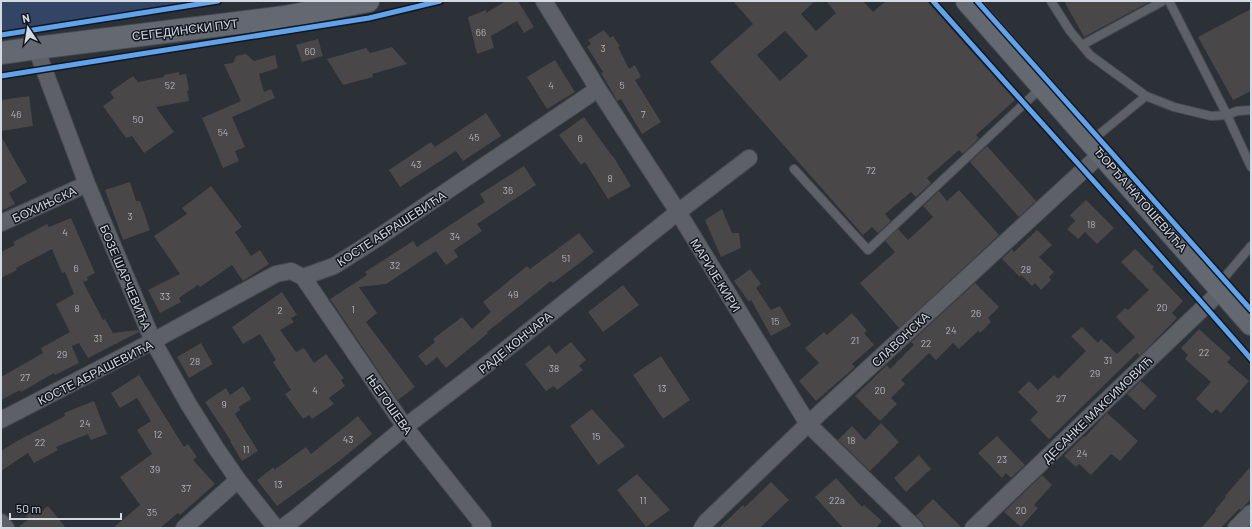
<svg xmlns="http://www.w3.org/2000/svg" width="1252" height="529" viewBox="0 0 1252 529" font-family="Barlow,sans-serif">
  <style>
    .green { fill: #324564 }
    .building { fill: #494748; fill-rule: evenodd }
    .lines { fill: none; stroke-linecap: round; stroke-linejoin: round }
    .lane-casing { stroke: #484b51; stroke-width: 10 }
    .street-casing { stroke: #484b51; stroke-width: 18 }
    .secondary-casing { stroke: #484b51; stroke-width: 24 }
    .lane { stroke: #5d6067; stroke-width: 8 }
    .street { stroke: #5d6067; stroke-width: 16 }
    .secondary { stroke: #646971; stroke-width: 22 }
    .cycleway-casing { stroke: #13171d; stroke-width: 8 }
    .cycleway { stroke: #60a3ed; stroke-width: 5 }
    .labels { text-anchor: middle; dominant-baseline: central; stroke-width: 3; stroke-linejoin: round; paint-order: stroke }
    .number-label { font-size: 10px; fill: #b1b5bc }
    .street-label { font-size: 12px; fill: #d4dae3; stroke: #13171d }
  </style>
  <rect width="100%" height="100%" fill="#2c3037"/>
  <path class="green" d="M 1,1 L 217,1 L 1,37 Z"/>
  <path class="building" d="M 506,1 L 518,1 L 534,27 L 524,33 L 517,21 L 491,36 L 494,48 L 477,54 L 468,17 L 486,10 L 486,13 Z
    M 733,1 L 815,1 L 801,14 L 816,31 L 836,13 L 826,1 L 863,1 L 873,12 L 886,1 L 927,1 L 1015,100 L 976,135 L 979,138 L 963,154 L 959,150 L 927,178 L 931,183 L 916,197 L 911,192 L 885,214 L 891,221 L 878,233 L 872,227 L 863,235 L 710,62 L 753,24 ZM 785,31 L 808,56 L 780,81 L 757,55 Z
    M 1064,1 L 1151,1 L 1084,37 Z
    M 1251,9 L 1251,91 L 1233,100 L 1198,37 Z
    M 604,30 L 610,38 L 613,36 L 620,46 L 618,47 L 629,69 L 635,65 L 641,77 L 635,80 L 661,122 L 642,134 L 621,99 L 617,101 L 615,97 L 601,73 L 603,72 L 587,47 L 591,44 L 588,40 Z
    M 318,39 L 323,56 L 302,62 L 296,45 Z
    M 392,47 L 407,64 L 372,74 L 373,77 L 343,85 L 327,59 L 366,48 L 370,53 Z
    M 246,54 L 254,61 L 275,55 L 278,68 L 259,74 L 264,92 L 271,89 L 275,98 L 232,117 L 245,147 L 235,151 L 239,161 L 223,168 L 202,118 L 241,101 L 224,64 L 233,63 L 236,56 Z
    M 555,60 L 575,92 L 547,109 L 527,77 Z
    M 179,72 L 179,75 L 186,74 L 189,90 L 187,91 L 189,101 L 156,107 L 174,132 L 144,153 L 132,136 L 126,138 L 103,106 L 114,98 L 110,92 L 133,76 L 138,82 L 164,77 L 164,75 Z
    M 29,96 L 33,126 L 1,131 L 1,100 Z
    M 486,113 L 501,136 L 463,161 L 456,151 L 400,187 L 389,170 L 431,142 L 435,147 Z
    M 584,117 L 612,156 L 613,156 L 631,186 L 608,199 L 585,162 L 581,165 L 559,135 Z
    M 1,136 L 27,182 L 9,193 L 15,204 L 1,211 Z
    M 987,146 L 1036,201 L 1019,217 L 970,162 Z
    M 524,166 L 536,185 L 477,224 L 482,231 L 454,250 L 458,257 L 446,265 L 436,251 L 386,284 L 359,287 L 377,313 L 366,322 L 415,387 L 398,400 L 330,299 L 367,275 L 365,272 L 413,241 L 417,247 L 485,202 L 480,194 Z
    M 130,182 L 136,201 L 140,201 L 150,230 L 123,240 L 105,190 Z
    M 211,186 L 242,227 L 235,232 L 251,256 L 260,250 L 269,264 L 243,281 L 232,265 L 200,287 L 198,285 L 179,298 L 181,302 L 160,313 L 148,290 L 180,274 L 154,236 L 187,214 L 182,208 Z
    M 959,190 L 999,235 L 899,328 L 860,283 L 895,252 L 885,241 L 898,229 L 908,240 L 933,217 L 923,206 L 939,191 L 947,201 Z
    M 1086,200 L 1114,228 L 1097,244 L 1085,232 L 1078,239 L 1067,229 L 1075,221 L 1070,215 Z
    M 722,209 L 732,233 L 739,233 L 741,248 L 721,257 L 705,220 Z
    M 71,218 L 95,273 L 87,277 L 88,280 L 83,282 L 103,320 L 105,319 L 113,333 L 138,330 L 139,332 L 88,358 L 79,343 L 72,346 L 79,363 L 55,375 L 54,373 L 21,392 L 20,390 L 1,400 L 1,377 L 43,353 L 41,348 L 70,332 L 56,304 L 74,294 L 65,272 L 62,273 L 52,249 L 16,268 L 17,270 L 1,278 L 1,252 L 15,245 L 13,242 L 47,224 L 49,227 Z
    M 1037,230 L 1052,245 L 1039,257 L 1054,272 L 1049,277 L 1051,280 L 1041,290 L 1035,283 L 1032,286 L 1021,275 L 1020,277 L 1002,259 L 1012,249 L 1014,252 Z
    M 579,233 L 594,252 L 553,283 L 551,281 L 487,332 L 488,333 L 446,368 L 437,357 L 426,366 L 418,356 L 435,342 L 433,339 L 462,317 L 472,329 L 491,312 L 483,302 L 527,266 L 530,269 Z
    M 1135,249 L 1154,267 L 1152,269 L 1183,301 L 1172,313 L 1177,318 L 1140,356 L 1137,353 L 1049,439 L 1030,420 L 1038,412 L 1018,392 L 1029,381 L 1038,390 L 1054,375 L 1058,379 L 1086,351 L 1071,336 L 1082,327 L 1098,343 L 1101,339 L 1117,354 L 1135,337 L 1116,317 L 1125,308 L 1128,310 L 1149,290 L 1121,262 Z
    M 750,269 L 761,284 L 756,288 L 771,310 L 780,306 L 791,325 L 771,336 L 751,300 L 749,302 L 734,281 Z
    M 975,283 L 999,307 L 988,318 L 991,322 L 980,333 L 978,331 L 959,349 L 953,343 L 936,360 L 929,353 L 901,380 L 905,384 L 891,398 L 897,404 L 880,421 L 855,396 L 887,365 L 890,369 L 914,345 L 911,342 Z
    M 623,285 L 639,305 L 603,332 L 588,312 Z
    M 282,292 L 297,315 L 291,318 L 294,322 L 280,330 L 296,352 L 304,348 L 314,363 L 326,354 L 344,378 L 341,380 L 345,386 L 329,398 L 334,404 L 312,419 L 309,415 L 303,419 L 285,394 L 291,390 L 273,362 L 276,360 L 260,334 L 243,344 L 232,327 Z
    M 852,313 L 867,331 L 864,333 L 874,345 L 852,364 L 855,367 L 816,401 L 799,381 L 819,363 L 805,348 L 824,332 L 827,335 Z
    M 1199,329 L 1231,358 L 1227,362 L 1249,381 L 1221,413 L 1216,409 L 1212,414 L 1196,399 L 1211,382 L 1185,359 L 1188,355 L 1181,348 Z
    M 571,342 L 586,360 L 579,366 L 583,370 L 557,390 L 554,386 L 546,391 L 525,364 L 549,345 L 556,354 Z
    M 201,343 L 213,364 L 189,378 L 177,357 Z
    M 661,356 L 690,400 L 663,419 L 633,375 Z
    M 139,375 L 184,447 L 188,444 L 197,457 L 193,460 L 215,484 L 180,515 L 178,513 L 160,528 L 113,528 L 140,505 L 120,477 L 152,454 L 137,430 L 151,421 L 137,398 L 120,408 L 111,393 Z
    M 1141,381 L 1157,396 L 1144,410 L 1127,394 Z
    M 243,386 L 251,399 L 239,407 L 240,410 L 235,414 L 258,451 L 242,461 L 230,441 L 231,441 L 205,402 L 226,388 L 230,395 Z
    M 94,401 L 107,434 L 91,440 L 88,434 L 56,447 L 58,450 L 34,463 L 28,453 L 1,471 L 1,451 L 17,441 L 65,416 L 64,413 Z
    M 592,409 L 625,446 L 598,465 L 570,426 Z
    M 1107,413 L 1138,441 L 1120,461 L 1111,454 L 1091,475 L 1079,464 L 1076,467 L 1064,456 L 1084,436 L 1085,437 Z
    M 358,416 L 372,434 L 338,462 L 277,506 L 257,480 L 274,467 L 274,470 L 306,447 L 311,454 Z
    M 881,423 L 899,442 L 870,471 L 838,440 L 852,426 L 865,440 Z
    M 997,436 L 1025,465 L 1011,478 L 1006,473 L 1002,478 L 978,453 Z
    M 919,455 L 931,469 L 906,492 L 894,478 Z
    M 1251,466 L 1251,499 L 1241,510 L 1239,509 L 1221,528 L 1201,528 L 1216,511 L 1215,510 L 1226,497 L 1225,496 Z
    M 637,474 L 670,510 L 646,527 L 617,490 Z
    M 1042,475 L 1052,485 L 1034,505 L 1038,508 L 1021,527 L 1004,512 Z
    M 836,478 L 862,507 L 864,505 L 882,521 L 876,528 L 843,528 L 815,497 Z
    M 771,482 L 789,500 L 760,528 L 719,528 L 743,505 L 745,507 Z
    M 933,499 L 962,528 L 925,528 L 922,521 L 916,516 Z
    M 48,506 L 66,528 L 17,528 L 29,519 L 26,516 L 36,508 L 40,513 Z"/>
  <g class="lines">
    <g class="lane-casing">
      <path id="lane" d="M 1051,1 L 1070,31 L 1090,55 L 1146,96 L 1174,107 L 1211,116 L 1227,115 L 1237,111 L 1251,110
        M 1169,1 L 1227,115 L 1251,167
        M 1082,45 L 1163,1
        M 1091,141 L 1146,96
        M 794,169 L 868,250 L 1042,87
        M 1218,285 L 1251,246"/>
    </g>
    <g class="street-casing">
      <path id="street" d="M 544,1 L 598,89 L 678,212 L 808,424 L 915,528
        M 36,48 L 87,184 L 153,341 L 189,405 L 216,448 L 238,480 L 276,528
        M 1,223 L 87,184
        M 303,277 L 405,427 L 483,525 L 480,528
        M 1,420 L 153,341 L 276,274 L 291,271 L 303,277 L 334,266 L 373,241 L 598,89
        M 1,522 L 6,528
        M 184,528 L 238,480
        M 282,528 L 298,516 L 405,427 L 495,358 L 678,212 L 749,158
        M 702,528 L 706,522 L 808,424 L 1101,154
        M 973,528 L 1222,290
        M 1236,528 L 1251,513"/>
    </g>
    <g class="secondary-casing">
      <path id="secondary" d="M 967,1 L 1251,324
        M 1,53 L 36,48 L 285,17 L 368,1"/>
    </g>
    <use href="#lane" class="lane"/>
    <use href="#street" class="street"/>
    <use href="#secondary" class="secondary"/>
    <g class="cycleway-casing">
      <path id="cycleway" d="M 933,1 C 1039,121 1146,238 1251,359
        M 977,1 L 1251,310
        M 1,35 L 218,1
        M 1,76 L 369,18 L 440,1"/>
    </g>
    <use href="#cycleway" class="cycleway"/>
  </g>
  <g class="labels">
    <g class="number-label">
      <text x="481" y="32">66</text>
      <text x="603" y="48">3</text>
      <text x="310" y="51">60</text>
      <text x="170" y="85">52</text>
      <text x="551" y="85">4</text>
      <text x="622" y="85">5</text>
      <text x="16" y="114">46</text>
      <text x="643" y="114">7</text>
      <text x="138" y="119">50</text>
      <text x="223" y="132">54</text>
      <text x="474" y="137">45</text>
      <text x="580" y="138">6</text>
      <text x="416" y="164">43</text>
      <text x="871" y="170">72</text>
      <text x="610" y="178">8</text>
      <text x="508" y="190">36</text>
      <text x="130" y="216">3</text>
      <text x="1091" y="224">18</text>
      <text x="65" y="232">4</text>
      <text x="455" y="236">34</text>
      <text x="566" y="258">51</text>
      <text x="395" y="265">32</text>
      <text x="76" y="268">6</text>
      <text x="1026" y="269">28</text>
      <text x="513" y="294">49</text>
      <text x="165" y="296">33</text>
      <text x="1162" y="307">20</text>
      <text x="77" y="308">8</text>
      <text x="353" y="309">1</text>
      <text x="280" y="310">2</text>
      <text x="976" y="313">26</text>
      <text x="775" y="321">15</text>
      <text x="951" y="330">24</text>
      <text x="98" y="338">31</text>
      <text x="855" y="340">21</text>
      <text x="926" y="343">22</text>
      <text x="1204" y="352">22</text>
      <text x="62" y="354">29</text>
      <text x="1108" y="360">31</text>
      <text x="195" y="361">28</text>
      <text x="554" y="368">38</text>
      <text x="1095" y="373">29</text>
      <text x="25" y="377">27</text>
      <text x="662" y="388">13</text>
      <text x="315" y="390">4</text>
      <text x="880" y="390">20</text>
      <text x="1061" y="398">27</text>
      <text x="224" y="404">9</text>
      <text x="85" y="423">24</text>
      <text x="158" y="434">12</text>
      <text x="596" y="436">15</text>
      <text x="348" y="439">43</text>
      <text x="851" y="440">18</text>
      <text x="40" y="442">22</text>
      <text x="246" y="449">11</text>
      <text x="1082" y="453">24</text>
      <text x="1002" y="459">23</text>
      <text x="155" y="469">39</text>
      <text x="278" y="484">13</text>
      <text x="186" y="488">37</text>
      <text x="643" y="500">11</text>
      <text x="837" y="500">22a</text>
      <text x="1021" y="510">20</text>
      <text x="152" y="512">35</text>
    </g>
    <g class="street-label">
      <text transform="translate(185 29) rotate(-7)">СЕГЕДИНСКИ ПУТ</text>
      <text transform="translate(1141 199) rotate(49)">ЂОРЂА НАТОШЕВИЋА</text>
      <text transform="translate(44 204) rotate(-25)">БОХИЊСКА</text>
      <text transform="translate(391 228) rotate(-33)">КОСТЕ АБРАШЕВИЋА</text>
      <text transform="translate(716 275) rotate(58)">МАРИЈЕ КИРИ</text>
      <text transform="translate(126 277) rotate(67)">БОЗЕ ШАРЧЕВИЋА</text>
      <text transform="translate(900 339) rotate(-43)">СЛАВОНСКА</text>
      <text transform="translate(515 342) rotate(-39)">РАДЕ КОНЧАРА</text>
      <text transform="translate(95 372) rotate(-27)">КОСТЕ АБРАШЕВИЋА</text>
      <text transform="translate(390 404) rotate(55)">ЊЕГОШЕВА</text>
      <text transform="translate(1097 409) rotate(-44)">ДЕСАНКЕ МАКСИМОВИЋ</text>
    </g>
  </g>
  <rect width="1252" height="529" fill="none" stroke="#d4dae3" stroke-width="4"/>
  <g transform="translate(28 28) rotate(348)" stroke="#13171d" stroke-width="3" paint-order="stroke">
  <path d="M0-3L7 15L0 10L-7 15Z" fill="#d4dae3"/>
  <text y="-6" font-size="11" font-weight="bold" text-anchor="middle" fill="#d4dae3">N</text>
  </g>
  <path d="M10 513v6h111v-6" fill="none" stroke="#d4dae3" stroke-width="2"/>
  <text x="16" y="513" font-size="12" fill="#d4dae3" stroke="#13171d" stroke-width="3" paint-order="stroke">50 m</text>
</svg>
